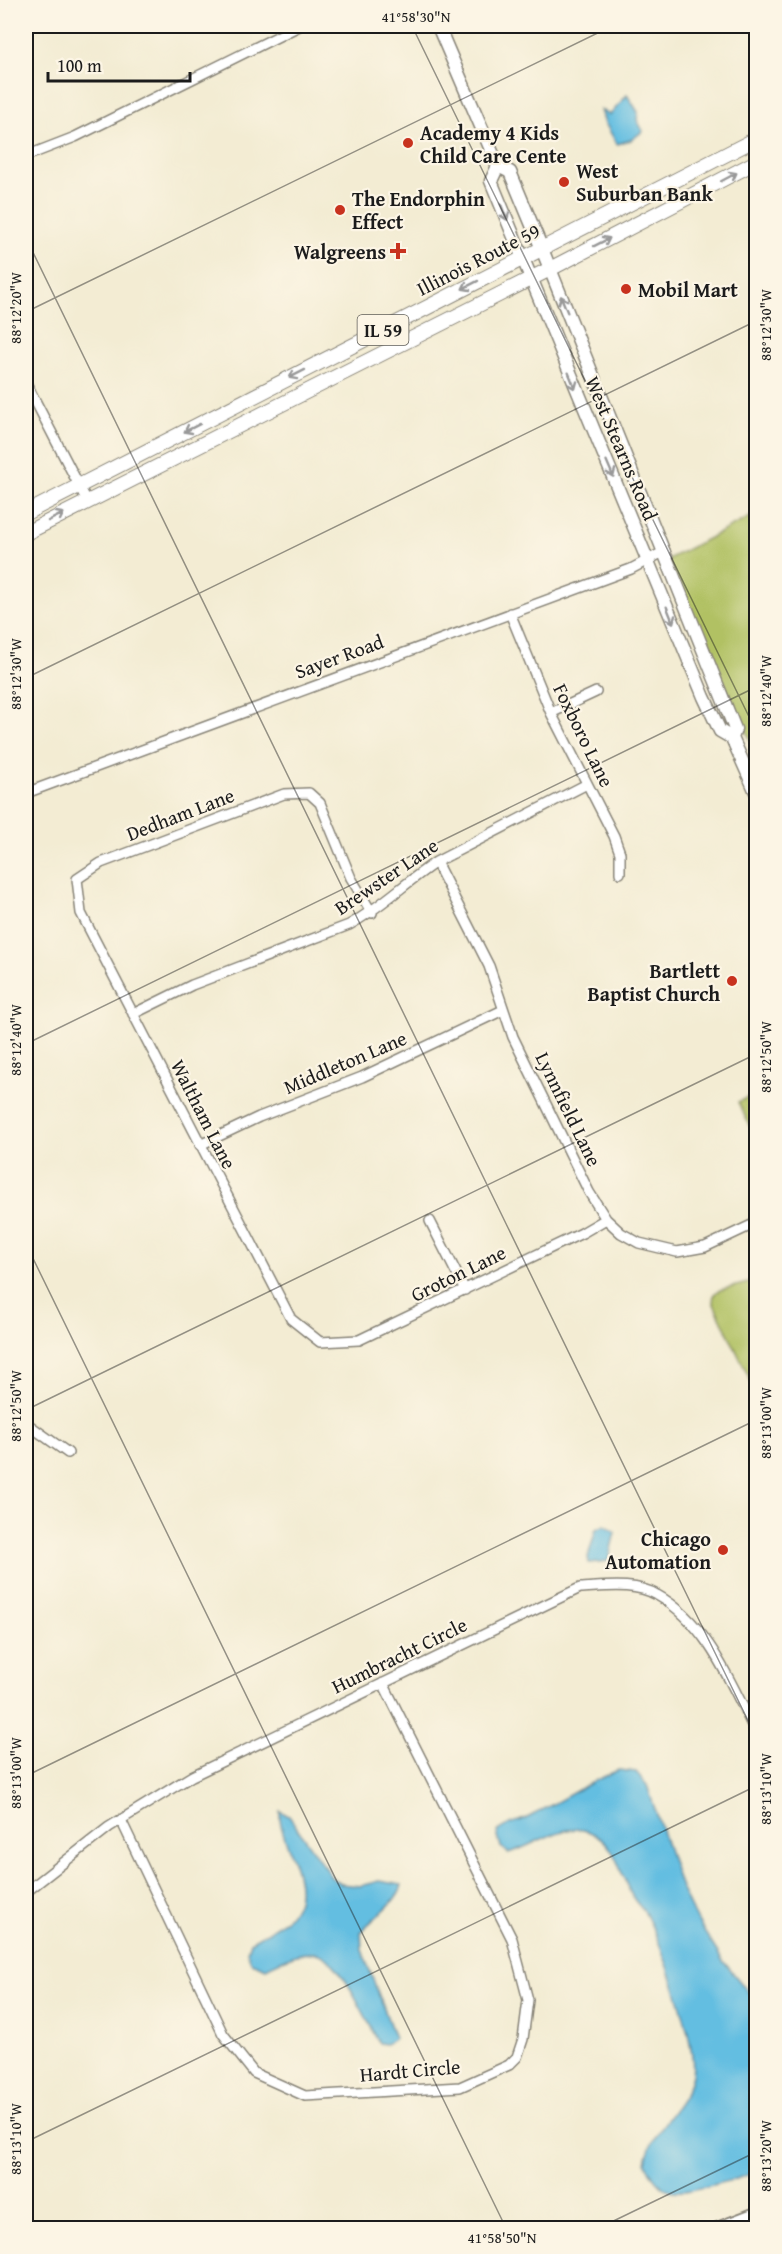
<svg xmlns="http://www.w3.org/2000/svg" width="782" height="2254" viewBox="0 0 782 2254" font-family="'Gentium Book Plus',serif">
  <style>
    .green { fill: #b1c164; stroke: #666e40; stroke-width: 1.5 }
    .water { fill: #63bee1; stroke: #406d7e; stroke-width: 1.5 }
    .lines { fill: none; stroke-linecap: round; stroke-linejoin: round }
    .minor-casing { stroke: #888478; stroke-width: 12 }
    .tertiary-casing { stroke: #888478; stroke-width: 14 }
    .secondary-casing { stroke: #888478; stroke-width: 15 }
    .primary-casing { stroke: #888478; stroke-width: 16 }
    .minor { stroke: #fff; stroke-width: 9 }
    .tertiary { stroke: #fff; stroke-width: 10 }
    .secondary { stroke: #fff; stroke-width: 12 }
    .primary { stroke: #fff; stroke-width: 14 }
    .oneway { stroke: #999 }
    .ticks { fill: none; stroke: #1c1c1c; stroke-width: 1.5; stroke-opacity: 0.45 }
    .poi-dot { fill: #c8321e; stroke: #fcf5e5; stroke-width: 2 }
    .labels { text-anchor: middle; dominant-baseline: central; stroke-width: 4.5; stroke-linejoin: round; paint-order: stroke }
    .shield { fill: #fcf5e5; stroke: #5f5d58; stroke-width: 1.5 }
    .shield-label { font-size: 18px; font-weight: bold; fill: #1c1c1c }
    .poi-label { font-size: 20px; font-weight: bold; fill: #1c1c1c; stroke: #fcf5e5; text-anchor: start }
    .street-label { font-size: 20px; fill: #1c1c1c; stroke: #fcf5e5 }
    .neatline { fill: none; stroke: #1c1c1c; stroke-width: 2 }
    .ticks-label { font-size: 15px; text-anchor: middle; fill: #1c1c1c }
  </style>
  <rect width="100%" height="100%" fill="#fcf5e5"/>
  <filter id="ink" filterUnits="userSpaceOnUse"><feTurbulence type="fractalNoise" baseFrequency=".0167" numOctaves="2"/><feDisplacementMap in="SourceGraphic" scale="12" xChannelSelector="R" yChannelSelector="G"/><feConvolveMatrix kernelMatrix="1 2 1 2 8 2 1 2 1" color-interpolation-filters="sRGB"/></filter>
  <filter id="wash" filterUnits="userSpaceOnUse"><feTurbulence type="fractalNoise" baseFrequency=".008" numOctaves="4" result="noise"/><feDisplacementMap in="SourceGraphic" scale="24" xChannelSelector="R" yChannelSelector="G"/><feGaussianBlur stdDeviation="1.35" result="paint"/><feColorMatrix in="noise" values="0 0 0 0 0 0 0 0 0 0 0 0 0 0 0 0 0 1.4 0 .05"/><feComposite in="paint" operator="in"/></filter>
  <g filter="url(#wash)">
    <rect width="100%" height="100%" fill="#f3ecd3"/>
    <path class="green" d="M 756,514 L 756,751 L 662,562 Z
      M 756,1093 L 756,1139 L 738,1102 Z
      M 756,1281 L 756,1392 L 713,1302 L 714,1294 L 720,1290 Z"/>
    <path class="water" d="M 627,95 L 638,112 L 637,120 L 643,131 L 631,140 L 617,144 L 605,123 L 601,110 L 610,115 Z
      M 605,1525 L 615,1532 L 608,1561 L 589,1563 L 588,1557 L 596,1529 Z
      M 619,1770 L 636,1772 L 647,1785 L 681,1888 L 696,1919 L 723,1961 L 756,2001 L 756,2171 C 743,2179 731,2180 716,2184 C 684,2192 662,2202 646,2163 C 650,2129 685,2108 692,2075 C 698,2045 661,1940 645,1913 C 642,1908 637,1904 634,1899 C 619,1877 619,1843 590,1832 C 563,1821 533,1847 508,1853 L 501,1847 L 497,1832 C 507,1822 519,1823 531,1816 C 561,1801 588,1782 619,1770 Z
      M 280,1811 L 289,1816 L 331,1877 L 341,1884 L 360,1886 L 379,1881 L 402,1885 C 396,1905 373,1917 361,1932 L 362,1950 L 395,2038 L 386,2044 L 379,2043 C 367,2022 340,1955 315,1953 C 297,1951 281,1961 266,1968 L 251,1962 L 247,1952 L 250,1942 C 301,1914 310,1903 288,1847 C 284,1834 279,1825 280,1811 Z"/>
  </g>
  <g filter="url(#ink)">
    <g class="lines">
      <g class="minor-casing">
        <path id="minor" d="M 26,156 L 75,137 L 299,26
          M 26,383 L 87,501
          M 510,613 L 551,713 L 614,836 L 620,853 L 620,873
          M 551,713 L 596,692
          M 26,793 L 631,569 L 665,551
          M 436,862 L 489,966 L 513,1037 L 589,1192 L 606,1219 L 621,1233 L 639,1243 L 677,1252 L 705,1247 L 756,1223
          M 372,913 L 351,878 L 320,803 L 309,793 L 284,794 L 101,863 L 77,879 L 81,913 L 291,1319 L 320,1342 L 359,1340 L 582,1233 L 606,1219
          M 133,1014 L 192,985 L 349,925 C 380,908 406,882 436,862 L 587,784
          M 200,1145 L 259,1117 L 362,1077 L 503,1010
          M 430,1221 L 465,1290
          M 26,1423 L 68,1453
          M 121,1820 L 223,2034 L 254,2073 L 305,2096 L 460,2087 L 509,2065 L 517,2057 L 523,2039 L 528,2000 L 512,1939 L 383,1683
          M 26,1892 L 109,1827 L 192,1776 L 580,1588 C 604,1587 635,1582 657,1595 C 708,1623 731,1684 756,1733"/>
      </g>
      <g class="tertiary-casing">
        <path id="tertiary" d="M 717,2228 L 756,2213"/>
      </g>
      <g class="secondary-casing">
        <path id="secondary" d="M 438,26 L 498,166 L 510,172 L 542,249 L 735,729 L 732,738
          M 498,166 L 491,181 L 704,697 L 720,731 L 732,738 L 756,792"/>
      </g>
      <g class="primary-casing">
        <path id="primary" d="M 26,513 L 756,139
          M 26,533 L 550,269 L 756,162"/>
      </g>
      <use href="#minor" class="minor"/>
      <use href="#tertiary" class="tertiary"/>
      <use href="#secondary" class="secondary"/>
      <use href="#primary" class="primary"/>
    </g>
    <defs><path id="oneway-shaft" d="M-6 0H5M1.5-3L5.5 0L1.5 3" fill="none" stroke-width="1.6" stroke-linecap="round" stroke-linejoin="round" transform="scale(1.5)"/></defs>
    <g class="oneway">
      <use href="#oneway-shaft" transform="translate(729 177) rotate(-28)"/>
      <use href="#oneway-shaft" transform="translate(504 212) rotate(68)"/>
      <use href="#oneway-shaft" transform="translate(602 242) rotate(-27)"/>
      <use href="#oneway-shaft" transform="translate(470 285) rotate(153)"/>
      <use href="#oneway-shaft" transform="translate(564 304) rotate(-112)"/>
      <use href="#oneway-shaft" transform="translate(297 374) rotate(153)"/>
      <use href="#oneway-shaft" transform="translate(572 381) rotate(68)"/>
      <use href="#oneway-shaft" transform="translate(192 428) rotate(153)"/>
      <use href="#oneway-shaft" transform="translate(610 469) rotate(67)"/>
      <use href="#oneway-shaft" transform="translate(56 517) rotate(-27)"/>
      <use href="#oneway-shaft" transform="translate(670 615) rotate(68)"/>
    </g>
  </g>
  <path class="ticks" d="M 412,26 L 756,731M 26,238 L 756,1737M 26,312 L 612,26M 26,678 L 756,321M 26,1044 L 756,687M 26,1244 L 506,2228M 26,1410 L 756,1054M 26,1776 L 756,1420M 26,2142 L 756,1786M 599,2228 L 756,2152"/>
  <g class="poi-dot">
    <circle cx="408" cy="143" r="6"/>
    <circle cx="564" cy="182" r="6"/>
    <circle cx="340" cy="210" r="6"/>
    <path d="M395 242h6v6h6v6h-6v6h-6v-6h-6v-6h6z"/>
    <circle cx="626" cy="289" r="6"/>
    <circle cx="732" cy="981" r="6"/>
    <circle cx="723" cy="1550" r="6"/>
  </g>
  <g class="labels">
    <rect class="shield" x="357.5" y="315" width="51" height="30" rx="4.5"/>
    <g class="shield-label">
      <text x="383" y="330">IL 59</text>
    </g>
    <g class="poi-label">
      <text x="420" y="132">Academy 4 Kids<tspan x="420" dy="23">Child Care Cente</tspan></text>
      <text x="576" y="170">West<tspan x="576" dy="23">Suburban Bank</tspan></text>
      <text x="352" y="198">The Endorphin<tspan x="352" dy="23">Effect</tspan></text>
      <text x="386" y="251" text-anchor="end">Walgreens</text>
      <text x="638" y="289">Mobil Mart</text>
      <text x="720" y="970" text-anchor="end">Bartlett<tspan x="720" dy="23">Baptist Church</tspan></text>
      <text x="711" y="1538" text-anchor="end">Chicago<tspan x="711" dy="23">Automation</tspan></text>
    </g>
    <g class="street-label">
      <text transform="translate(478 259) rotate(-27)">Illinois Route 59</text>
      <text transform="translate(622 448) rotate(67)">West Stearns Road</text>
      <text transform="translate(339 656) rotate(-20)">Sayer Road</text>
      <text transform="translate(584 735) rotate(64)">Foxboro Lane</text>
      <text transform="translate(180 814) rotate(-21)">Dedham Lane</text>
      <text transform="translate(386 876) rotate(-34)">Brewster Lane</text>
      <text transform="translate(345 1062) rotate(-23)">Middleton Lane</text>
      <text transform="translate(569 1109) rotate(64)">Lynnfield Lane</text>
      <text transform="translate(204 1114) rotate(63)">Waltham Lane</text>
      <text transform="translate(458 1273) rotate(-26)">Groton Lane</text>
      <text transform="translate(399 1655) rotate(-26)">Humbracht Circle</text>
      <text transform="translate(410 2070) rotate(-5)">Hardt Circle</text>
    </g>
  </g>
  <rect width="782" height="2254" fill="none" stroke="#fcf5e5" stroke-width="66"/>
  <path d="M48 72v9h142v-9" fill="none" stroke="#1c1c1c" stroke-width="3"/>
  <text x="57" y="72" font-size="18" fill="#1c1c1c" stroke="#fcf5e5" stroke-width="4.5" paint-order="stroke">100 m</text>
  <rect x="33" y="33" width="716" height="2188" class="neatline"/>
  <g class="ticks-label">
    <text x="416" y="22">41°58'30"N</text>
    <text transform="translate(16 308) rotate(-90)" y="5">88°12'20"W</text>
    <text transform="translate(766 325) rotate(-90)" y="5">88°12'30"W</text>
    <text transform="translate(16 674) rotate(-90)" y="5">88°12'30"W</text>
    <text transform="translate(766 691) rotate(-90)" y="5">88°12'40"W</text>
    <text transform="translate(16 1040) rotate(-90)" y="5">88°12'40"W</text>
    <text transform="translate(766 1057) rotate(-90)" y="5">88°12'50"W</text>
    <text transform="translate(16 1406) rotate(-90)" y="5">88°12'50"W</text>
    <text transform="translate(766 1423) rotate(-90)" y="5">88°13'00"W</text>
    <text transform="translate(16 1773) rotate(-90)" y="5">88°13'00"W</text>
    <text transform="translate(766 1789) rotate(-90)" y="5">88°13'10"W</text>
    <text transform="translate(16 2139) rotate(-90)" y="5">88°13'10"W</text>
    <text transform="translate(766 2156) rotate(-90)" y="5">88°13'20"W</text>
    <text x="502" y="2243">41°58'50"N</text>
  </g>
</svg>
